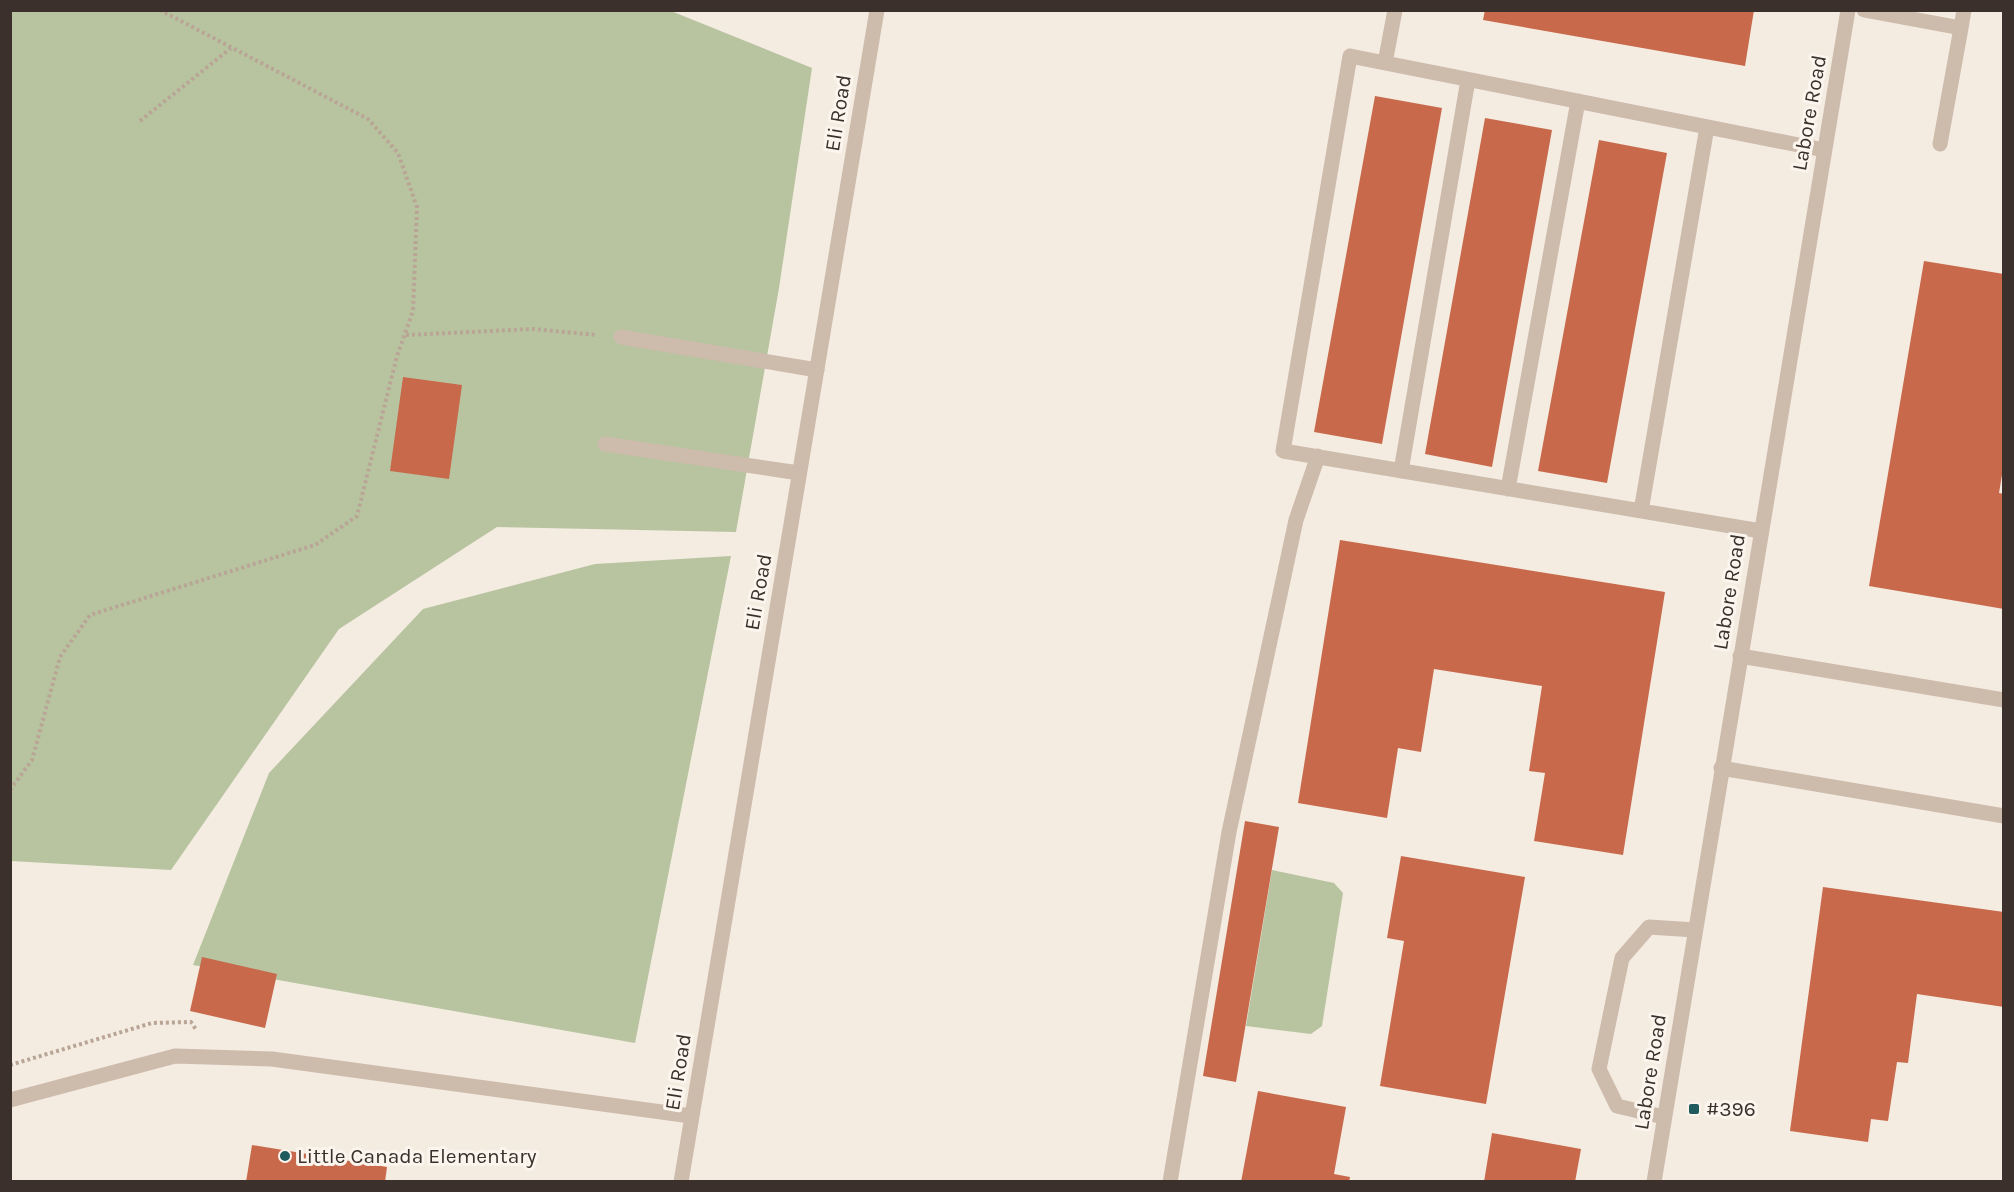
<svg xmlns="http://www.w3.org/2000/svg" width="2014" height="1192" viewBox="0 0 2014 1192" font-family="Karla,sans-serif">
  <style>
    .green { fill: #b8c4a0 }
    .building { fill: #c8694b }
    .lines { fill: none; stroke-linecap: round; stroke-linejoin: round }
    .path { stroke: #b9a596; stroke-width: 4; stroke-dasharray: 3 3; stroke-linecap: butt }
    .service { stroke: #cdbbac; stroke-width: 15 }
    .minor { stroke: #cdbbac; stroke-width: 15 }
    .tertiary { stroke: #cdbbac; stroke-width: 15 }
    .poi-dot { fill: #1f5a5e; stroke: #fbf5ee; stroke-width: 2 }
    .labels { text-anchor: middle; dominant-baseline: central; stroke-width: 6; stroke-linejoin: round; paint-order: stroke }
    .street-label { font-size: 21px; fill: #3b302b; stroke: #fbf5ee }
    .poi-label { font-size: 21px; fill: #3b302b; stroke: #fbf5ee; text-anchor: start }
  </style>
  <rect width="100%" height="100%" fill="#f4ebe1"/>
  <path class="green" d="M 11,11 L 671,11 L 812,68 L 779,288 L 736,532 L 497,527 L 339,629 L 171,870 L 11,861 Z
    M 731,556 L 635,1043 L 193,965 L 269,773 L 423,609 L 595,564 Z
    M 1272,870 L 1334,883 L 1343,893 L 1322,1026 L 1311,1034 L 1246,1026 Z"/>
  <path class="building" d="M 1485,10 L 1754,10 L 1745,66 L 1483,20 Z
    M 1375,96 L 1442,108 L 1382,444 L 1314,432 Z
    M 1485,118 L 1552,130 L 1492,467 L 1425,454 Z
    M 1599,140 L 1667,153 L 1607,483 L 1538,471 Z
    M 1924,261 L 2004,274 L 2004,463 L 1999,493 L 2004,494 L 2004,609 L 1869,586 Z
    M 403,377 L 462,385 L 449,479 L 390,471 Z
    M 1340,540 L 1665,592 L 1623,855 L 1534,841 L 1545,773 L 1529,771 L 1542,686 L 1434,669 L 1421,752 L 1398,748 L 1387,818 L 1298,803 Z
    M 1245,821 L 1279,827 L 1236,1082 L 1203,1076 Z
    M 1401,856 L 1525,877 L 1486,1104 L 1380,1086 L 1404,941 L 1387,938 Z
    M 1823,887 L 2004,912 L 2004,1007 L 1917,994 L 1908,1063 L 1897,1062 L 1888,1121 L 1871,1119 L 1868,1142 L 1790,1131 Z
    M 202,957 L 277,974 L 265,1028 L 190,1011 Z
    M 1258,1091 L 1346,1107 L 1334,1174 L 1350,1177 L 1349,1182 L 1241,1182 Z
    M 1492,1133 L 1581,1149 L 1575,1182 L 1484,1182 Z
    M 252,1145 L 387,1167 L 385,1182 L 246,1182 Z"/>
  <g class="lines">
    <path class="path" d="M 140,121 L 231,48
      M 406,335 L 533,329 L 597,335
      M 10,790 L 32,760 L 60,657 L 90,615 L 315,545 L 357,516 L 397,356 L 413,311 L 417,207 L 398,153 L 368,119 L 160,10
      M 10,1065 L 152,1023 L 191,1022 L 197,1031"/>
    <path class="service" d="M 1864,10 L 1961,28 L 1964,10
      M 1385,63 L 1395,10
      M 1940,144 L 1961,28
      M 621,337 L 817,370
      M 605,444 L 799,473
      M 1401,471 L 1468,80
      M 1508,489 L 1578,101
      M 1641,511 L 1707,127
      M 1761,531 L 1283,451 L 1350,56 L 1824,150
      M 1740,656 L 2004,700
      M 1721,768 L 2004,816
      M 10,1100 L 175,1056 L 272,1059 L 691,1116
      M 1664,1117 L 1617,1106 L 1599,1069 L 1622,958 L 1649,927 L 1695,930
      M 1170,1182 L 1229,832 L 1296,520 L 1318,456"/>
    <path class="minor" d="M 681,1182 L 877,10"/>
    <path class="tertiary" d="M 1654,1182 L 1848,10"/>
  </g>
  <g class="poi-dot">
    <rect x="1688" y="1103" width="12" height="12" rx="3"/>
    <circle cx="285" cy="1156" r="6"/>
  </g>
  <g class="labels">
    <g class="street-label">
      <text transform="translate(838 113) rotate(-81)">Eli Road</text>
      <text transform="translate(1809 113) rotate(-80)">Labore Road</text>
      <text transform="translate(758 592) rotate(-80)">Eli Road</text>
      <text transform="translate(1729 592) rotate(-81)">Labore Road</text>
      <text transform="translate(678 1072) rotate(-81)">Eli Road</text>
      <text transform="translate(1650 1072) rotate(-81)">Labore Road</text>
    </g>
    <g class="poi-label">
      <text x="1706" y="1109">#396</text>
      <text x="297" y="1156">Little Canada Elementary</text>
    </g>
  </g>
  <rect width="2014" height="1192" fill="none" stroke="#3b302b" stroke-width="24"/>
</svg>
